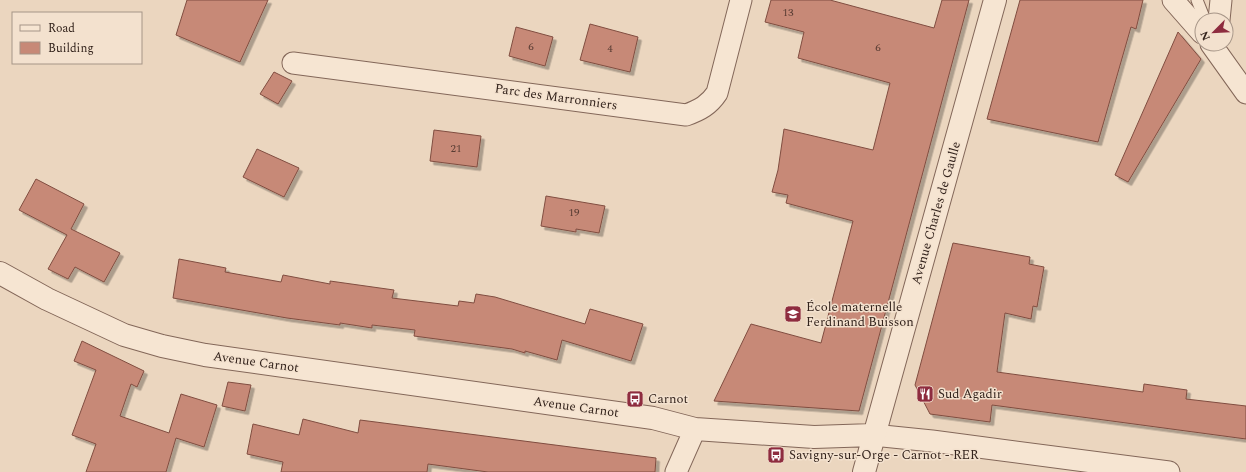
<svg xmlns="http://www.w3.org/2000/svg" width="1246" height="472" viewBox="0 0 1246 472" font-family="Spectral,serif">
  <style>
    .building { fill: #c78977; stroke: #804d40; filter: url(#shadow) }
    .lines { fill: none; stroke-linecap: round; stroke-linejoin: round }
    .service-casing { stroke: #836759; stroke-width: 13 }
    .minor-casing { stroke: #836759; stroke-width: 23 }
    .tertiary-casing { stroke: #836759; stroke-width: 24 }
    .service { stroke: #f6e5d2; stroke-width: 11 }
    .minor { stroke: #f6e5d2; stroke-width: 21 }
    .tertiary { stroke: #f6e5d2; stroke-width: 22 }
    .labels { text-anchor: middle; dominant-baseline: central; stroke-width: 3; stroke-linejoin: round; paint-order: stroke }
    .number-label { font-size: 11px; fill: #583c33 }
    .street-label { font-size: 13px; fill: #33231c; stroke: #f3e1ce }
    .poi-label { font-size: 13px; fill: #33231c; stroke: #f3e1ce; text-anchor: start }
  </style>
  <defs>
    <filter id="shadow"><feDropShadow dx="3.5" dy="3.5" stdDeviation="0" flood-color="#0004"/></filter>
  </defs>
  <rect width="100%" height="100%" fill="#ebd6bf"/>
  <path class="building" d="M 187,0 L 268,0 L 240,62 L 176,35 Z
    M 771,0 L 830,0 L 934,28 L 942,0 L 969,0 L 859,411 L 714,401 L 751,324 L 821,343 L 853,221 L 786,203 L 788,195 L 772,192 L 778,170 L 784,129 L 873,150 L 890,83 L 798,58 L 804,32 L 765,22 Z
    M 1020,0 L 1143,0 L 1136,29 L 1131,27 L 1098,142 L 987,119 Z
    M 590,24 L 638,37 L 630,72 L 580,60 Z
    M 516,27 L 553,37 L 545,66 L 509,56 Z
    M 1178,32 L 1201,59 L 1128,182 L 1115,175 Z
    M 274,72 L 292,81 L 278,104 L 260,94 Z
    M 434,130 L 481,136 L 477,167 L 430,161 Z
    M 257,149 L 299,168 L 284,197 L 243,177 Z
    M 36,179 L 84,204 L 71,229 L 120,253 L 104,282 L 75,267 L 68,279 L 48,269 L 67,235 L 19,210 Z
    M 546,196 L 605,206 L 599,233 L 576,229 L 576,232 L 541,226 Z
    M 953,243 L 1030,257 L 1029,264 L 1044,267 L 1037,307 L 1033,306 L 1031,319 L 1005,313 L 997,372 L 1143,392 L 1144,384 L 1187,390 L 1186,399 L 1246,406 L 1246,439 L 992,405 L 990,422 L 930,414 L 915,385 Z
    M 179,259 L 226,268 L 225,272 L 281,282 L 283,275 L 330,284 L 330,281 L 394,290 L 392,298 L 458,306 L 459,301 L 474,303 L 476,294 L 495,297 L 585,324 L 590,309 L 643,324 L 631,361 L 562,340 L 557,360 L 525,351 L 525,353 L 512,349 L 414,336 L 415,330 L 372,325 L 372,328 L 340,323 L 340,325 L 287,318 L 173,298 Z
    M 82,341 L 144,371 L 137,387 L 131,384 L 120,416 L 169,433 L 181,394 L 217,405 L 204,447 L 176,438 L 166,472 L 86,472 L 96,444 L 72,435 L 96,370 L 74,361 Z
    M 228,382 L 251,385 L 245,411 L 222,406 Z
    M 303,419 L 358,433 L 360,420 L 656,458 L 655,472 L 488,472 L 428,464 L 427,472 L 281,472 L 283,462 L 247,454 L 253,424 L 299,435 Z"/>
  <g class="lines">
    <g class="service-casing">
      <path id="service" d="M 1197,0 L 1205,20"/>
    </g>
    <g class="minor-casing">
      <path id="minor" d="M 1173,0 L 1202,33
        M 1219,20 L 1221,0
        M 1211,44 L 1246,93
        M 293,63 L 686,115 C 700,110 709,105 717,93 L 741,0
        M 873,435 L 932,441 L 1169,472
        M 676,472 L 695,429"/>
    </g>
    <g class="tertiary-casing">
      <path id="tertiary" d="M 0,273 L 47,299 L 124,335 L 162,346 L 205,355 L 653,418 L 695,429 L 814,437 L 873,435
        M 864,472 L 995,0"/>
    </g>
    <use href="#service" class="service"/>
    <use href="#minor" class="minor"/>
    <use href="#tertiary" class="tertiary"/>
  </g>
  <defs>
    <g id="school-square" transform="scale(0.9)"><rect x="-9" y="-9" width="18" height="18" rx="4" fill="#8e2c3f" stroke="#f3e1ce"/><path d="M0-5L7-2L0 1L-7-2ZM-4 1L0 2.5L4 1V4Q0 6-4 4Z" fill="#fff"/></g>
    <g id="restaurant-square" transform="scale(0.9)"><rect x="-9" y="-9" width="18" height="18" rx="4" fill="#8e2c3f" stroke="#f3e1ce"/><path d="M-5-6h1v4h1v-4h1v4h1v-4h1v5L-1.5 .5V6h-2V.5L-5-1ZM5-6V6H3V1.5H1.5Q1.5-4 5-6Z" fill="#fff"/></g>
    <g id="bus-square" transform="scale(0.9)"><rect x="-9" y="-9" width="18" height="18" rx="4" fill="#8e2c3f" stroke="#f3e1ce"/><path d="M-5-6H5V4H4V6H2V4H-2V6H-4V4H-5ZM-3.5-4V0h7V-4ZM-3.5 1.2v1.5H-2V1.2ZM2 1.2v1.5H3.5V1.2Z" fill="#fff"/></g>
  </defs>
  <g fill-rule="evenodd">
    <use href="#school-square" x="793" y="314"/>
    <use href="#restaurant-square" x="925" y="394"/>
    <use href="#bus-square" x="635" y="399"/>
    <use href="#bus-square" x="776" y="455"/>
  </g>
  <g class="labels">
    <g class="number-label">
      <text x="788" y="12">13</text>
      <text x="531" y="46">6</text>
      <text x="878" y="47">6</text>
      <text x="610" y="48">4</text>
      <text x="456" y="148">21</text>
      <text x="574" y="212">19</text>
    </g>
    <g class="street-label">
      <text transform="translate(556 97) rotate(8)">Parc des Marronniers</text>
      <text transform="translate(936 213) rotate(-74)">Avenue Charles de Gaulle</text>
      <text transform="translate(256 362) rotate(8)">Avenue Carnot</text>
      <text transform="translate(576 407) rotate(8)">Avenue Carnot</text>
    </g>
    <g class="poi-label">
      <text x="806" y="307">École maternelle<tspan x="806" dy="15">Ferdinand Buisson</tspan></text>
      <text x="938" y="394">Sud Agadir</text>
      <text x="648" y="399">Carnot</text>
      <text x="789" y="455">Savigny-sur-Orge - Carnot - RER</text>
    </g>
  </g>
  <rect x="12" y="12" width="130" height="52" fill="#f3e1ce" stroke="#a69587"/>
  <rect x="20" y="25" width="20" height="6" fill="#f6e5d2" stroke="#a69587"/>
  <text x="48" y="32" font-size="12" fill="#33231c">Road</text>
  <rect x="20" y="42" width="20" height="12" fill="#c78977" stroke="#a69587"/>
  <text x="48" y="52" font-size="12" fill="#33231c">Building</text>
  <g transform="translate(1214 32) rotate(246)"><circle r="19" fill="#f3e1ce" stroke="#a69587"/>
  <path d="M0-3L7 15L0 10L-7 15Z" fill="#8e2c3f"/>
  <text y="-6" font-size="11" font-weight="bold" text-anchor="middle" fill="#33231c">N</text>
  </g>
</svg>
